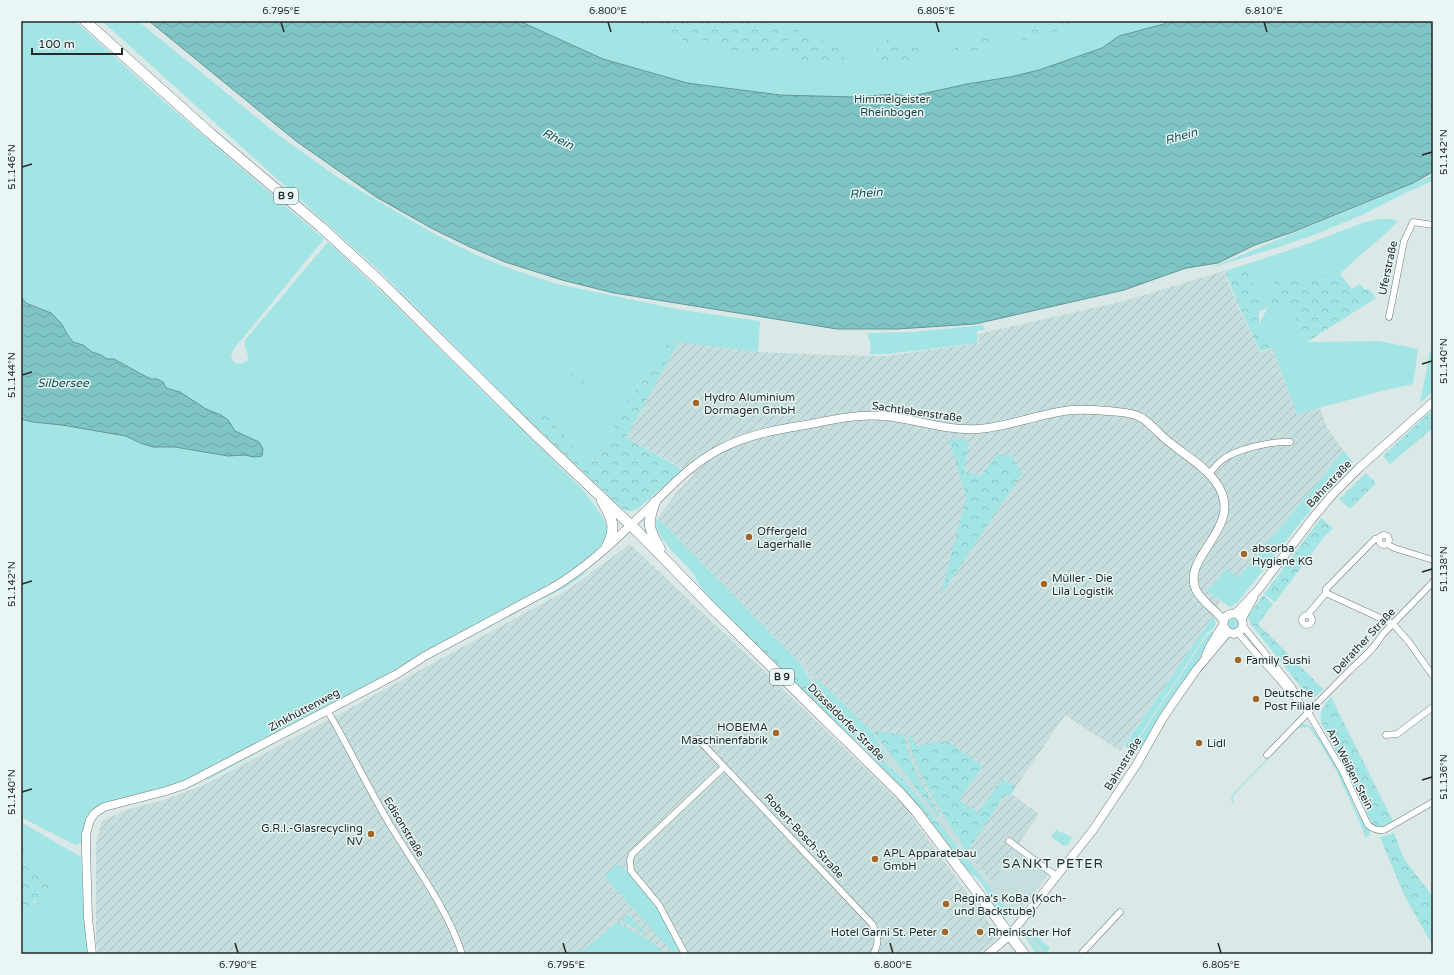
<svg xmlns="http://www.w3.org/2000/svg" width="1454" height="975" viewBox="0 0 1454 975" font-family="'Varela Round',sans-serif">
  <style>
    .built { fill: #c7dede }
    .industrial { fill: url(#industrial-furrows) }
    .green { fill: #a3e4e4 }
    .forest { fill: url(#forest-crowns) }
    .water { fill: url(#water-waves); stroke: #659696 }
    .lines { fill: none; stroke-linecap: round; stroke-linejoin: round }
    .minor-casing { stroke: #707c7c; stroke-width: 7 }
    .tertiary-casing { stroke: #707c7c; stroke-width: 9 }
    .primary-casing { stroke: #707c7c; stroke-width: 11 }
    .minor { stroke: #fff; stroke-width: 6 }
    .tertiary { stroke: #fff; stroke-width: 8 }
    .primary { stroke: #fff; stroke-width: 10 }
    .ticks { fill: none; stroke: #252a2a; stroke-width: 1.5 }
    .poi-dot { fill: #a26728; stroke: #e8f6f5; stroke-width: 1.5 }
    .labels { text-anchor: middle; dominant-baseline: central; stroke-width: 3; stroke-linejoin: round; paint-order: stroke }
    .shield { fill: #e8f6f5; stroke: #606767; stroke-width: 1 }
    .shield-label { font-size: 10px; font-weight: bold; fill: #252a2a }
    .park-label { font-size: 11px; fill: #1b3d3d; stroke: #e8f6f5 }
    .street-label { font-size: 11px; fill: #252a2a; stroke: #e8f6f5 }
    .poi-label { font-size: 11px; fill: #252a2a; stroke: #e8f6f5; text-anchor: start }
    .water-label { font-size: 12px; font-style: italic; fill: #155253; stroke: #e8f6f5 }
    .quarter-label { font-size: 13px; letter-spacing: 1px; fill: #252a2a; stroke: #e8f6f5 }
    .neatline { fill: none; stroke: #252a2a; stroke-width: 1.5 }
    .ticks-label { font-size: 10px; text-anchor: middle; fill: #252a2a }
  </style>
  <defs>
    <pattern id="industrial-furrows" width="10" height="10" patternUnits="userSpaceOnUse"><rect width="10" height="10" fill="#c7dede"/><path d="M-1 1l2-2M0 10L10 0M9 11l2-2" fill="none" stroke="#abbfbf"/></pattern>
    <pattern id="forest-crowns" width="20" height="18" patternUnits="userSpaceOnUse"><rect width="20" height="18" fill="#a3e4e4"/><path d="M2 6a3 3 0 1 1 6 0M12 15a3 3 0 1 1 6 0" fill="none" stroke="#8cc4c4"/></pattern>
    <pattern id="water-waves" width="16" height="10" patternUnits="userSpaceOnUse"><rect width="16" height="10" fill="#80c5c5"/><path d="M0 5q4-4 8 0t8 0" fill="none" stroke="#6ea9a9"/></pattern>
  </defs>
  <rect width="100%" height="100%" fill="#dbe8e8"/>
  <path class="built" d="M 802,660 L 810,674 L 812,673 L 816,676 L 813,679 L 836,709 L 886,757 L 877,737 L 938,817 L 945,816 L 967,852 L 990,883 L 1017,845 L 1052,870 L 1021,911 L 1012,915 L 1009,912 L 903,779 L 879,757 L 822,699 L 799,662 Z
    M 1028,932 L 1046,954 L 1042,954 L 1026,934 Z"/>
  <path class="industrial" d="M 1224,271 L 1239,309 L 1260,352 L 1272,349 L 1297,414 L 1320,408 L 1327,428 L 1344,451 L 1238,579 L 1208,591 L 1220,601 L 1213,616 L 1120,751 L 1065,715 L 1011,794 L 1039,814 L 991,883 L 967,852 L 945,816 L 941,818 L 940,816 L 938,817 L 874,733 L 815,677 L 815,676 L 812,673 L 810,674 L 802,660 L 799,662 L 791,654 L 658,518 L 676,493 L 694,475 L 626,437 L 679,342 L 758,352 L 828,355 L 886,356 L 979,343 L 978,334 L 1124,301 Z
    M 630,544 L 779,685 L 904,806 L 998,935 L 996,939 L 979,954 L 99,954 L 96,945 L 96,843 L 102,821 L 126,810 L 167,799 L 204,785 L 345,711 L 569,589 Z"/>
  <path class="green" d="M 21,21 L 75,21 L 169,106 L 324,239 L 233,350 L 231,357 L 233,361 C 238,365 243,364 248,360 C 249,352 243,347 245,340 L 328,242 L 390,300 L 569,476 L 584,491 L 600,513 L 607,526 L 610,527 L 606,540 L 601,546 L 568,576 L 548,584 L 535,594 L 237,755 L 175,785 L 118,799 L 86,820 L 83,828 L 81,843 L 75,845 L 21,817 L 21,419 L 33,422 L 62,425 L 126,436 L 140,443 L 153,447 L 175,447 L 228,456 L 244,455 L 255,457 L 263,449 L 259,442 L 235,431 L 228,420 L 221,415 L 206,409 L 180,392 L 166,388 L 163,382 L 157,379 L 151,379 L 143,375 L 115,359 L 107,359 L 101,355 L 92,352 L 83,345 L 73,342 L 67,334 L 61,323 L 39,307 L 26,303 L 21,297 Z
    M 102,21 L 138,21 L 277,134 L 339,178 L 431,232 L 470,252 L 503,266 L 557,284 L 682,310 L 760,321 L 758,352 L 668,341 L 652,370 L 627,400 L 597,461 L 584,457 L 546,415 L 537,414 L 529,408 L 514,406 L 386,277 Z
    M 358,21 L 1405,21 L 1076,168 Z
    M 1433,175 L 1433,181 L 1405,193 L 1362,215 L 1316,234 L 1285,245 L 1208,269 Z
    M 1380,219 L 1393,219 L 1397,222 C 1380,241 1358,255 1340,274 L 1281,277 L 1275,276 L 1272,293 L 1262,294 L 1251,279 L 1225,271 L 1299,247 L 1365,222 Z
    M 1288,300 L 1297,322 L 1307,342 L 1379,341 L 1418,349 L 1413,384 L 1381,391 L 1297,414 L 1272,348 L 1259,324 L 1268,307 Z
    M 983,325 L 985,330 L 977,331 L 978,343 L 888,354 L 870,354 L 871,345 L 867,333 L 914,332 Z
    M 1430,351 L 1433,352 L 1433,391 L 1420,403 Z
    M 1344,451 L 1353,462 L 1304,518 L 1237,603 L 1230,607 L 1207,591 L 1227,569 L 1238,578 Z
    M 658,518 L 799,662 L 818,694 L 784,665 L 723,606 L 720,610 L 710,600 L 695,578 L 696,577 C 686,563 656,540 656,522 Z
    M 589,571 L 564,588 L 542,599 C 544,596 584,572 589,571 Z
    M 516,612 L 518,612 L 467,639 L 467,638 Z
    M 1213,616 L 1216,623 L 1214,628 L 1207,633 L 1137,740 L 1136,747 L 1134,752 L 1124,746 Z
    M1227.5 624a5.5 5.5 0 1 1 11 0a5.5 5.5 0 1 1-11 0Z
    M 1213,630 L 1212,632 L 1216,632 L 1141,748 L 1137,746 L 1140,737 L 1205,638 Z
    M 815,677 L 874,733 L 886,758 C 859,734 834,708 813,679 Z
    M 1301,723 L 1310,726 L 1311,726 C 1321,741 1331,755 1339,771 C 1346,785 1360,824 1371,831 L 1368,837 L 1365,837 L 1363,830 L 1337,772 L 1321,745 L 1310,728 L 1307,727 L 1298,728 L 1294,732 L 1233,796 L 1233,803 L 1231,801 L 1232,795 Z
    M 307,726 L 207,780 L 206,779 L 295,731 Z
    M 21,822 L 81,857 L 84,916 L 88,954 L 21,954 L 21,912 L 27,916 L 33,910 L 32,905 L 50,888 L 21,843 Z
    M 941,826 L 1009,912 L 1004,915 L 1006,919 L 1005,920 L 992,903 L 983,885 L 976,877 L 968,871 L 936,829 Z
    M 1056,830 L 1061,833 L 1062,832 L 1072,838 L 1067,846 L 1065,845 L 1064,846 L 1051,837 Z
    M 618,864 L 630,875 L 658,907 L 682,954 L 674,954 L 604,876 Z
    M 628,915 L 650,937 L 621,920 Z
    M 618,922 L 654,944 L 666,954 L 568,954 L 567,951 L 582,951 Z
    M 1029,930 L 1050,948 L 1046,954 L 1028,932 Z
    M 1026,934 L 1042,954 L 1037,954 L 1024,936 Z"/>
  <path class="forest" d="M 634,21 L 718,21 L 729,23 C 741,15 774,26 788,29 L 788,36 L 784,49 L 756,55 L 724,49 L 715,42 L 698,40 L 687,42 Z
    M 1063,21 L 1073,21 L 1074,25 L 1041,37 L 1028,39 L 1013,43 L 1011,39 L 1015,36 L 1019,35 L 1020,30 C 1025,29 1028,27 1033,26 C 1045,23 1049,28 1063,21 Z
    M 793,30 L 798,30 L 821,40 L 827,42 L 834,41 L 840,43 L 845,51 L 843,61 L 827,62 L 795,59 L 789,52 Z
    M 1003,32 L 1002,39 L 999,41 C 984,47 966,56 950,54 L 953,49 L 979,41 L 994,33 Z
    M 893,38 L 905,44 L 922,47 L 917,58 C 900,65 893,63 875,59 L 877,48 L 880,42 Z
    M 1225,271 L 1248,272 L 1252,275 L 1251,279 L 1262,294 L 1272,293 L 1275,276 L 1281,277 L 1340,274 L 1352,289 L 1360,284 L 1364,289 L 1369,289 L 1376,298 L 1307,342 L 1297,322 L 1288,300 L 1259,311 L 1259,324 L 1272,348 L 1260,351 L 1240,309 Z
    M 668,341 L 679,342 L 626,437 L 683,470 L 640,507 C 627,516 622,508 612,499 L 514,406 L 520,404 C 530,408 536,414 546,415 L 584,457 L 597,461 L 627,400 L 652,370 Z
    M 572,373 L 579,376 L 585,382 L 585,386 L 581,388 L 569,379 L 569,376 Z
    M 1433,409 L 1433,428 L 1390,464 L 1383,456 Z
    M 949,439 L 969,440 L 964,472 L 981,476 L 997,454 L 1013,457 L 1022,474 L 941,595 L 966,497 Z
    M 1366,473 L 1376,483 L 1350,509 L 1339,499 Z
    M 1321,518 L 1333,528 L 1324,537 L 1275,602 L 1264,594 Z
    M 1263,595 L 1273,604 L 1258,624 L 1323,689 L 1316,696 L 1310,699 L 1309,697 L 1250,623 L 1248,616 Z
    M 724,606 L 784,665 L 818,694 L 830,708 L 879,757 L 903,779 L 941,826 L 936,829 L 899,786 L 856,740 L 851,739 L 720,610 Z
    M 1331,697 L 1394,823 L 1381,828 L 1373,825 L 1321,722 C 1319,711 1324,706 1331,697 Z
    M 876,731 L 904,735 C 910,765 924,790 940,816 L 938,817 L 874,733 Z
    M 908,736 L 912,736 L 916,746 L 947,741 L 983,766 L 959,800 L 978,813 L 1002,779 L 1016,787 L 1011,794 L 1004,796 L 967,852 C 945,816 917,779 908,736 Z
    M 1394,833 L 1404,859 L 1433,897 L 1433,946 L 1404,895 L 1380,837 Z
    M 21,843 L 50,888 C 50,897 42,900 34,901 L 32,905 L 33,911 L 32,914 L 27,916 L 21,912 Z"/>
  <path class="water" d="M 149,21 L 519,21 L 603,59 L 687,83 L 780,95 L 854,97 L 896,94 L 908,97 L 967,84 L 1010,77 L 1039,70 L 1102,48 L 1119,36 L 1164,24 L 1169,21 L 1433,21 L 1433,172 L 1413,183 L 1293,232 L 1255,245 L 1218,263 L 1186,268 L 1124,290 L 975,324 L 897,329 L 837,329 L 614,293 L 562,280 L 505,262 L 470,247 L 433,229 L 376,197 L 296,141 Z
    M 21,297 L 26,303 L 51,313 L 61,323 L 67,334 L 73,342 L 83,345 L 92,352 L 101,355 L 107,359 L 114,359 L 143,375 L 151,379 L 157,379 L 163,382 L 166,388 L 180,392 L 206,409 L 221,415 L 228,420 L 235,431 L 259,442 L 263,449 L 262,456 L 255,457 L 244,455 L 228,456 L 175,447 L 153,447 L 140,443 L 126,436 L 62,425 L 33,422 L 21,419 Z"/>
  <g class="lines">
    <g class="minor-casing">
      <path id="minor" d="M 1389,317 L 1404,241 L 1413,222 L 1433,225
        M 1209,474 C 1213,469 1217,464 1222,460 C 1236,449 1272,441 1290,442
        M1379 540a5 5 0 1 1 10 0a5 5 0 1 1-10 0Z
        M 1387,544 L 1394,548 L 1433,560
        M 1326,593 L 1393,624 L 1409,642 L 1433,676
        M1302 620a5 5 0 1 1 10 0a5 5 0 1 1-10 0Z
        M 1309,616 L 1309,613 L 1326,593 L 1326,589 L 1375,539 L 1379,538
        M 1243,626 L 1292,687 L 1298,698
        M 1238,633 L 1308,712 L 1342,770 L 1368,825 C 1373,829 1378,831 1384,830 L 1433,802
        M 327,710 C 349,747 367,786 389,823 C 414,865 447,907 462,954
        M 1386,735 L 1397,734 L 1433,707
        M 698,739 L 872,924 C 878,935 880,943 873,954
        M 1267,755 C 1294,727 1321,699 1349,671 C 1360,660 1374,650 1382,635 L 1433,582
        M 1009,841 L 1056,876
        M 685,954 L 659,905 L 631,871 L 630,860 L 632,854 L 724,767
        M 1081,954 L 1120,912"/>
    </g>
    <g class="tertiary-casing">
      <path id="tertiary" d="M 1236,613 L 1258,590 L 1312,519 L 1333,494 L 1359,468 L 1433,402
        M 1242,618 L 1253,598
        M 1206,655 L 1210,646 L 1223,625 L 1225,617 C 1236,608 1247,619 1241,630 L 1234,634 L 1228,632 L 1223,625
        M 92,954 L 88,918 L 86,850 L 86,834 L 90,820 L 95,813 L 104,807 L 166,791 L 184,785 L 196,779 L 397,674 L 425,656 L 552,588 C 590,566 621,534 653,504 C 674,483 693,463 720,449 C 749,434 780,429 811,424 C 835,419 859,414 884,416 C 917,419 944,431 978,429 C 1010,427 1040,413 1072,410 C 1084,409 1096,410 1108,411 C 1117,412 1126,412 1135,415 C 1146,418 1152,427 1160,434 C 1177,451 1201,462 1215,481 C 1249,526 1180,555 1196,590 C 1202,602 1215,609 1223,620
        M 988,954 L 1010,935 L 1093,830 L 1137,764 L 1163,718 L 1180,693 L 1197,669 L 1228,632"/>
    </g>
    <g class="primary-casing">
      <path id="primary" d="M 85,21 L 210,133 L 321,227 L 382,283 L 540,439 L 639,533 L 712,608 L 900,793 L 916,811 L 1024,954
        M 602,501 C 612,519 617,527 607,546
        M 655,502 C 646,526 649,528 660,549"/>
    </g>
    <use href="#minor" class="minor"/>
    <use href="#tertiary" class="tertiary"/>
    <use href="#primary" class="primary"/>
  </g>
  <path class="ticks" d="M 281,22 L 284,32M 608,22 L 611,32M 936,22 L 939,32M 1264,22 L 1267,32M 1422,155 L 1432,152M 22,167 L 32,164M 1422,364 L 1432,361M 22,375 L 32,372M 1422,572 L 1432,569M 22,584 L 32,581M 1422,780 L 1432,777M 22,792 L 32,789M 235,943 L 238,953M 563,943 L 566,953M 890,943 L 893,953M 1218,943 L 1221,953"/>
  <g class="poi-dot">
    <circle cx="696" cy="403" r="4"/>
    <circle cx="749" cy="537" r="4"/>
    <circle cx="1244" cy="554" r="4"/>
    <circle cx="1044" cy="584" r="4"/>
    <circle cx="1238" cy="660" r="4"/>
    <circle cx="1256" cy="699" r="4"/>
    <circle cx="776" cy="733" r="4"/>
    <circle cx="1199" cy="743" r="4"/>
    <circle cx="371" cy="834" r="4"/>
    <circle cx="875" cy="859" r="4"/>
    <circle cx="946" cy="904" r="4"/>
    <circle cx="945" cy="932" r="4"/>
    <circle cx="980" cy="932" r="4"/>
  </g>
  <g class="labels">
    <g class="shield">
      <rect x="274" y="188" width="24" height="16" rx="3"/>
      <rect x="770" y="669" width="24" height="16" rx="3"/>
    </g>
    <g class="shield-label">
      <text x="286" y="196">B 9</text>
      <text x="782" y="677">B 9</text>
    </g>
    <g class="park-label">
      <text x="892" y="99">Himmelgeister<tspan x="892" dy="13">Rheinbogen</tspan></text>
    </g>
    <g class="street-label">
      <text transform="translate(1388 268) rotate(-78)">Uferstraße</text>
      <text transform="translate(917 412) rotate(8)">Sachtlebenstraße</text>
      <text transform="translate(1329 484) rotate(-47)">Bahnstraße</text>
      <text transform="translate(1364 641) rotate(-47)">Delrather Straße</text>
      <text transform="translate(304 710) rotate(-28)">Zinkhüttenweg</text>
      <text transform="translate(846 722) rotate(45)">Düsseldorfer Straße</text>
      <text transform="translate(1123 764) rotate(-58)">Bahnstraße</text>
      <text transform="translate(1350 769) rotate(63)">Am Weißen Stein</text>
      <text transform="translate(404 827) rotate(59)">Edisonstraße</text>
      <text transform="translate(804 836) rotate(47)">Robert-Bosch-Straße</text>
    </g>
    <g class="poi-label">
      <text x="704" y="397">Hydro Aluminium<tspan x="704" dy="13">Dormagen GmbH</tspan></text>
      <text x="757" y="531">Offergeld<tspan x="757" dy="13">Lagerhalle</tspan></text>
      <text x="1252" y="548">absorba<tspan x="1252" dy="13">Hygiene KG</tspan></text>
      <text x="1052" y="578">Müller - Die<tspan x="1052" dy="13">Lila Logistik</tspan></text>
      <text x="1246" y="660">Family Sushi</text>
      <text x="1264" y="693">Deutsche<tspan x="1264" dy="13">Post Filiale</tspan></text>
      <text x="768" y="727" text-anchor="end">HOBEMA<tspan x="768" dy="13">Maschinenfabrik</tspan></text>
      <text x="1207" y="743">Lidl</text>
      <text x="363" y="828" text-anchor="end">G.R.I.-Glasrecycling<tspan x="363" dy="13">NV</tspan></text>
      <text x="883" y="853">APL Apparatebau<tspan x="883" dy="13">GmbH</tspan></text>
      <text x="954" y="898">Regina's KoBa (Koch-<tspan x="954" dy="13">und Backstube)</tspan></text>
      <text x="937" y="932" text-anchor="end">Hotel Garni St. Peter</text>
      <text x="988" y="932">Rheinischer Hof</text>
    </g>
    <g class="water-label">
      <text transform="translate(1181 136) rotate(-16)">Rhein</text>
      <text transform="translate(558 139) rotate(26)">Rhein</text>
      <text transform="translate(866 193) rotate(-4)">Rhein</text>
      <text x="63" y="383">Silbersee</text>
    </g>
    <g class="quarter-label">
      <text x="1053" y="864">SANKT PETER</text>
    </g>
  </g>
  <rect width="1454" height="975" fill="none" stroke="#e8f6f5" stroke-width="44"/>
  <path d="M32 48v6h90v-6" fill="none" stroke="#252a2a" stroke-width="2"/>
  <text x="38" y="48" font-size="12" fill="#252a2a" stroke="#e8f6f5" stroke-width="3" paint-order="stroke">100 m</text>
  <rect x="22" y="22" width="1410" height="931" class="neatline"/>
  <g class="ticks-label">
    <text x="281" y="14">6.795°E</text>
    <text x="608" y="14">6.800°E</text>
    <text x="936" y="14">6.805°E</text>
    <text x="1264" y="14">6.810°E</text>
    <text transform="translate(1443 152) rotate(-90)" y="4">51.142°N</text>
    <text transform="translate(11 167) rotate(-90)" y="4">51.146°N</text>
    <text transform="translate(1443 361) rotate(-90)" y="4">51.140°N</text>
    <text transform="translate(11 375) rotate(-90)" y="4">51.144°N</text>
    <text transform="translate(1443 569) rotate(-90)" y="4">51.138°N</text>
    <text transform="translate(11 584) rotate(-90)" y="4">51.142°N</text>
    <text transform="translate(1443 777) rotate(-90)" y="4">51.136°N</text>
    <text transform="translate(11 792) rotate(-90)" y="4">51.140°N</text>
    <text x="238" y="968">6.790°E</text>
    <text x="566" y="968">6.795°E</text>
    <text x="893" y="968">6.800°E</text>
    <text x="1221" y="968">6.805°E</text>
  </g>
</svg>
